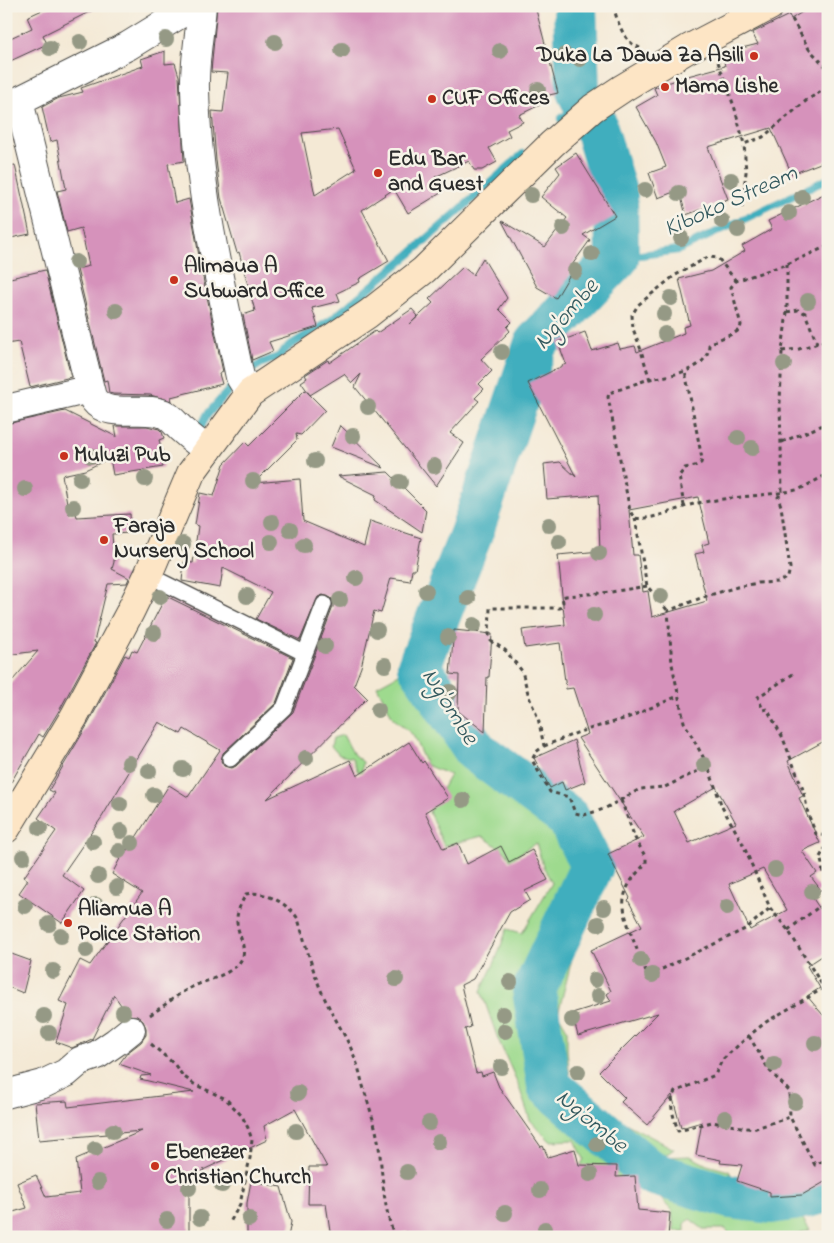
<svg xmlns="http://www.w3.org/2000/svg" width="834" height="1243" viewBox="0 0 834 1243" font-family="'Indie Flower',sans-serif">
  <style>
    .green { fill: #9eda8e; stroke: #64825c }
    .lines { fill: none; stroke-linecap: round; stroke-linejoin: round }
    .stream { stroke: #41aebe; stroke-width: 8 }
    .river { stroke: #41aebe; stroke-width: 44 }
    .building { fill: #d692bb; fill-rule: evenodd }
    .lane-casing { stroke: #494844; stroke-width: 18 }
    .street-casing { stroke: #494844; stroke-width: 30 }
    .secondary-casing { stroke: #494844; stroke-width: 30 }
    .path { stroke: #494844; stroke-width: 3; stroke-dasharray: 4 4; stroke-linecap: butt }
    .lane { stroke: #fff; stroke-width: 15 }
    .street { stroke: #fff; stroke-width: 28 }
    .secondary { stroke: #fde5c5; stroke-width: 28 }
    .tree { fill: #959985 }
    .poi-dot { fill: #c8321e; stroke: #f7f3e8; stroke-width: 2 }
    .labels { text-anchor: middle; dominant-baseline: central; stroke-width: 5; stroke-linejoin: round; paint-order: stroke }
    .poi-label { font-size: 22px; font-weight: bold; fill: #2b2b2b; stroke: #f7f3e8; text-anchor: start }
    .water-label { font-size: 24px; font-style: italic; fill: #33595e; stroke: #f7f3e8 }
  </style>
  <rect width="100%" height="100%" fill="#f7f3e8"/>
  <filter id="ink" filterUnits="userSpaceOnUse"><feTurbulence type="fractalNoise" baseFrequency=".02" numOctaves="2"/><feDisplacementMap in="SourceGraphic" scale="10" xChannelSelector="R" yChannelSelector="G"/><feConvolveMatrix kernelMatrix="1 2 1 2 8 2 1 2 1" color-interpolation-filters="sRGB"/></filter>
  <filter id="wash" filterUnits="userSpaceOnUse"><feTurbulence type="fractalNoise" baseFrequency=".0096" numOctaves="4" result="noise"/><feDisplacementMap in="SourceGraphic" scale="20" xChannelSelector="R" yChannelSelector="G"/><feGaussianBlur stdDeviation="1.12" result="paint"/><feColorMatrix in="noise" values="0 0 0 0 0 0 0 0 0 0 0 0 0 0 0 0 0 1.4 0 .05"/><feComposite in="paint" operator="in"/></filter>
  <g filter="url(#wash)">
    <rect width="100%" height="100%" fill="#f4e9d5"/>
    <path class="green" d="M 425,660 L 439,691 L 462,718 L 501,745 L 530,780 L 567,806 L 597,860 L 558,1014 L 567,1029 L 567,1050 L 571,1088 L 601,1110 L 674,1149 L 651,1165 L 585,1196 L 574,1178 L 584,1159 L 575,1140 L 550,1141 L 530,1120 L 518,1084 L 498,1039 L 481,991 L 495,962 L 507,929 L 522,933 L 552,883 L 543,866 L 536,843 L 510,860 L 507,853 L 482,836 L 444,846 L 429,812 L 450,775 L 426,765 L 413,735 L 393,718 L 377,686 Z
      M 343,735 L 354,755 L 363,762 L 362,771 L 358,772 L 352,758 L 339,755 L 331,746 L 333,738 Z
      M 690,1156 L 707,1165 L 729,1171 L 739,1188 L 793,1205 L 828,1184 L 828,1212 L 795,1207 L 810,1230 L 792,1237 L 731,1237 L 726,1229 L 703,1229 L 690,1219 L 685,1224 L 685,1231 L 674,1231 L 672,1211 L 651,1188 L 641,1171 L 657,1163 L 666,1157 Z"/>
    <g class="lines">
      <path class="stream" d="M 561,119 L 567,114 L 578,91
        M 617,258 L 679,250 L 828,179
        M 245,374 L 262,363 L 278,357 L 289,346 L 330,321 L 410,254 L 523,154
        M 196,437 L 207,415 L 236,382"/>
      <path class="river" d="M 575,6 L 578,91 L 594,121 L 616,196 L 617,258 L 536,343 L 471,534 L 419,666 L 476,751 L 568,818 L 592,866 L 534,990 L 549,1086 L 651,1173 L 730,1197 L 771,1202 L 793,1199 L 828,1191"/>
    </g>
    <g id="blocks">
      <path class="building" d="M 51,6 L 101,6 L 43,35 L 47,44 L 6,63 L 6,40 L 32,28 L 27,17 Z
        M 217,6 L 535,6 L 558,93 L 545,96 L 548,101 L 519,115 L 523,122 L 507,130 L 510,136 L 489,148 L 497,162 L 482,170 L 474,170 L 469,161 L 435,177 L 444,191 L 408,213 L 394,189 L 362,210 L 389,261 L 359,279 L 360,282 L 337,293 L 340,301 L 312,308 L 318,327 L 269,342 L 273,351 L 252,360 L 243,315 L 255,311 L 239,252 L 237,253 L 221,198 L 216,160 L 212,111 L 223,112 L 228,73 L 211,72 ZM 338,129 L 356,169 L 315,195 L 302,133 Z
        M 812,6 L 828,6 L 828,160 L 792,174 L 771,128 L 708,147 L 728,199 L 686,215 L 679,190 L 658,198 L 649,173 L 666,167 L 656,142 L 636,107 L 657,95 L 654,88 L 684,77 L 725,66 L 722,53 L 758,44 L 752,33 L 789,15 L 791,19 Z
        M 165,51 L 165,64 L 175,63 L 179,76 L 184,161 L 168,164 L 175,203 L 189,199 L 202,273 L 223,372 L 219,374 L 222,384 L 171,397 L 172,401 L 150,395 L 113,394 L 109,393 L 107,380 L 104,381 L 77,269 L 89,266 L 81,228 L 67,232 L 57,191 L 66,189 L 57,140 L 50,142 L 42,107 L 59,98 L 83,92 L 81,88 L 143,66 L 141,59 Z
        M 576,153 L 615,216 L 583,235 L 590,240 L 572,265 L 575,266 L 556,298 L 537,287 L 502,221 L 545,247 L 567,218 L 541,197 L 560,173 L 556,167 Z
        M 15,165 L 30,234 L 6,239 L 6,166 Z
        M 828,192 L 828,739 L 788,761 L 803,796 L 799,798 L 820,843 L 802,851 L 817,873 L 811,877 L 821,890 L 812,897 L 828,921 L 828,952 L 807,966 L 820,988 L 807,996 L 828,1021 L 828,1145 L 823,1147 L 828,1158 L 828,1180 L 802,1195 L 770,1197 L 770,1192 L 737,1181 L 742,1165 L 720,1163 L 721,1160 L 696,1155 L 702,1122 L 681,1128 L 672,1095 L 647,1125 L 621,1102 L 625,1098 L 599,1072 L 658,1013 L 578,1036 L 572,1013 L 611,1001 L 607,994 L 611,991 L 591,950 L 642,926 L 628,900 L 630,898 L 608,854 L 644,837 L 578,738 L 588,734 L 573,688 L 566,689 L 560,643 L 525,648 L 522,630 L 565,625 L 558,555 L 600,551 L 598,495 L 547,499 L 544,464 L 560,462 L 576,477 L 528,383 L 566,364 L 558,342 L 585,332 L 592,351 L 618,343 L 620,349 L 635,346 L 637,352 L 684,333 L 683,327 L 690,325 L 679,279 L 711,271 L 745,251 L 742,246 L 772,229 L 768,221 ZM 698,497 L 709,543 L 702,545 L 704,552 L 695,554 L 707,601 L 652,617 L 648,591 L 643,592 L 638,555 L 633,555 L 629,510 ZM 716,787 L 736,823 L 689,843 L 674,811 ZM 763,869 L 787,910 L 750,930 L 729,884 Z
        M 483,258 L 507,298 L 499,309 L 512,322 L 507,327 L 510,331 L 481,359 L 492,371 L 479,384 L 484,389 L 475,398 L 479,401 L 450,433 L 464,443 L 436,486 L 355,387 L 361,374 L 352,383 L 344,374 L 310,395 L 301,382 L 307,378 L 305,375 L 328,360 L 329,363 L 375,331 L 377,333 L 412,309 L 418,316 L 410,324 L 433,303 L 429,299 L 463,267 L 473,275 Z
        M 45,270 L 71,377 L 30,387 L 19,342 L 6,344 L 6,279 Z
        M 305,390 L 325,410 L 301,435 L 296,434 L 297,440 L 254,483 L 300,479 L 303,521 L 364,547 L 370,521 L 421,538 L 415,570 L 412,570 L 410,581 L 391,578 L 381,613 L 374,611 L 361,667 L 354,685 L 367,698 L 267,799 L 350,760 L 357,776 L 409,742 L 422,763 L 424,761 L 448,798 L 425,812 L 443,849 L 458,843 L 467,864 L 501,846 L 509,862 L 532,850 L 548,880 L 525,891 L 530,900 L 510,912 L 473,979 L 461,985 L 471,1027 L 465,1029 L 476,1073 L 481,1072 L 482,1076 L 493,1072 L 499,1087 L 541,1147 L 543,1146 L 548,1157 L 575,1149 L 579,1165 L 617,1166 L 616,1177 L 635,1176 L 638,1210 L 670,1213 L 668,1237 L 409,1237 L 407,1232 L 387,1237 L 331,1237 L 326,1204 L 308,1204 L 309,1167 L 327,1167 L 295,1109 L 264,1126 L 267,1140 L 203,1170 L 203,1172 L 189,1176 L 189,1237 L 6,1237 L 6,1214 L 27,1208 L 17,1183 L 36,1175 L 46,1197 L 80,1193 L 76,1159 L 142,1131 L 39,1140 L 35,1103 L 67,1101 L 68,1107 L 194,1092 L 140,1079 L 141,1076 L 151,1075 L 119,1064 L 127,1053 L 141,1042 L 146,1035 L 146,1028 L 143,1021 L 137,1016 L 128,1015 L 114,995 L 92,1039 L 72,1048 L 56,1042 L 68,1005 L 59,1001 L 80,960 L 90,965 L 142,893 L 112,874 L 125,849 L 128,850 L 169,785 L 188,797 L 220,750 L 184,729 L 181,734 L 159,722 L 102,817 L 62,875 L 84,891 L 62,923 L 19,893 L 28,880 L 24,877 L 56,831 L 38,818 L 55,793 L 49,790 L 88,724 L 125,655 L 129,657 L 132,650 L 137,652 L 166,596 L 293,658 L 276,703 L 223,753 L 221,761 L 224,766 L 232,768 L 236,766 L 293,712 L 333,607 L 333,602 L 331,598 L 323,595 L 318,597 L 300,640 L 256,619 L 271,592 L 223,568 L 220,588 L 182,581 L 184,562 L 193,563 L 198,526 L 195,525 L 200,493 L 214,496 L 224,464 L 245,442 L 249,446 Z
        M 65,411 L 117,437 L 115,426 L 147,426 L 159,429 L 162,432 L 164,438 L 159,440 L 164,458 L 161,458 L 163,467 L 113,475 L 110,458 L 85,470 L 62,475 L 69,514 L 76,513 L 77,517 L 130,514 L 131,533 L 112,534 L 114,562 L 112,569 L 129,578 L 127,583 L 108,584 L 94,642 L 96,643 L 60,709 L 43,737 L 39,734 L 6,791 L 6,688 L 38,651 L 6,655 L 6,424 Z
        M 340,425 L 384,468 L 331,447 Z
        M 388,472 L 426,510 L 422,532 L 375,500 L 376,495 L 338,476 Z
        M 454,630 L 492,634 L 489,677 L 487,677 L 485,732 L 458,711 L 459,675 L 450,674 Z
        M 574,740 L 585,782 L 565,790 L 562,782 L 550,788 L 534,758 Z
        M 6,952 L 31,961 L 23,993 L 6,986 Z
        M 251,1181 L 281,1187 L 291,1222 L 288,1237 L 247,1237 L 247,1203 Z"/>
    </g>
  </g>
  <g filter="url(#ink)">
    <use href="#blocks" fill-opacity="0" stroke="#494844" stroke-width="1"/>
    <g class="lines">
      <g class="lane-casing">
        <path id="lane" d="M 148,575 L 304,653
          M 230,759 L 284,708 L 324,604"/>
      </g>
      <g class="street-casing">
        <path id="street" d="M 202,6 C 200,33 194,62 195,89 C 197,187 220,282 240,377 L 250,393
          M 19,101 L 90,389 C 91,393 92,398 94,400 C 109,420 146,404 166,415 C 171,418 176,424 180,428 C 189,436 197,443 208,450
          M 6,107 L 128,46 L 193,6
          M 6,409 L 90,389
          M 6,1094 L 43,1084 L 66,1073 L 80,1061 L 97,1055 L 116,1042 L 131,1030"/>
      </g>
      <g class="secondary-casing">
        <path id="secondary" d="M 6,829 L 74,717 L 130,612 L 148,575 L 191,473 L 250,393 L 368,314 L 424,270 L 552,144 L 593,108 L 623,88 L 688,49 L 770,6"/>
      </g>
      <path class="path" d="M 613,6 C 618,22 623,42 640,48
        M 792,19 L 809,49 L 828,69
        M 718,62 L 735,109 L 744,144 L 763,137 L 807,100 L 828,87
        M 742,207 L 746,172 L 744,144
        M 828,246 L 787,264 L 736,281 L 731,287 L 741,325 L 740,329 C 731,337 719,337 709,345 C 708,372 670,375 650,379 C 636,383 622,389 609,393 L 608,397 L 630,511 L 634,518 C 655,521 678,507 698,503 C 729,497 761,496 792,491 L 800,489 L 828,474
        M 787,264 L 787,312 L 782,351 L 780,402 L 782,493 L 778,497 L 781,506 L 790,568 L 788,577 L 779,582 L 758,583 L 737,587 L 703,597 L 668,611 L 672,664 L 684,722 L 708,766 L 722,807 L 742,842 L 770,908 L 788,930 L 824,988 L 828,1002
        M 787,312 L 798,310 L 805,313 L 817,343
        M 782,351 L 799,349 L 828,340
        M 650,380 L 639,344 L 633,329 L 632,315 L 638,305 L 674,276 L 708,257 L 718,258 L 736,281
        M 782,442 L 828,423
        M 684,506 L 679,476 L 685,468 L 695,466 L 701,463 L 702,459 L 685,371
        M 635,518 L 647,586 L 668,611
        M 647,586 L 611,592 L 566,596 L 562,597 L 563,602 L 560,608 L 490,608 L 489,635 L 491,641 L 505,650 L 522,671 L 529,697 L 538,718 L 544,746 L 536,752 L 532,760 L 550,792 L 569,797 L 575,813 L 584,815 L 604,809 L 640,789 L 665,787 L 708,766
        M 793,674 L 758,697 L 763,710 L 767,709 L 782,736 L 804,792 L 808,814 L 816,834 L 826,836 L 827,845 L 820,857 L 822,864 L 823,874 L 828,877
        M 544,746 L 579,732 L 627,718 L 678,696
        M 621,800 L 635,838 L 646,858 L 646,863 C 636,874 626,884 624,899 C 621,915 641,959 648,976 L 747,928 L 770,908
        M 788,930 L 828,900
        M 824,988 L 766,1022 L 751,1034 L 722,1060 L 715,1075 L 675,1092 C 667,1102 675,1120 678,1131 L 712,1122 L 753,1129 L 790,1117 L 815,1165 L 828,1158
        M 150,1015 C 163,1007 175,996 188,989 C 203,980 237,975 243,956 C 246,944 236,931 237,919 C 237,910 242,902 246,894 C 264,890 289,904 298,919 C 306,945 312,970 323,995 C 335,1021 353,1045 360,1074 C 365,1096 374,1118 378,1140 C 383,1172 382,1206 395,1237
        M 749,1036 L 769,1070 L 789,1091 L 790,1117
        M 151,1044 L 174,1064 L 183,1076 L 194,1084 L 226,1099 L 242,1116 L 248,1128 L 252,1140 L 250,1158 L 240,1204 L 229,1224"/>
      <use href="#lane" class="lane"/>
      <use href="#street" class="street"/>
      <use href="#secondary" class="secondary"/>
    </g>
    <g class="tree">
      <circle cx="166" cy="39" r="8"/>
      <circle cx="80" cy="42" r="8"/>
      <circle cx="275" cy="42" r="8"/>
      <circle cx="50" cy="48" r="8"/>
      <circle cx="342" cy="50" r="8"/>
      <circle cx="500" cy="51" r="8"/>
      <circle cx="565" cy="55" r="8"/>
      <circle cx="580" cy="59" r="8"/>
      <circle cx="538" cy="90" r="8"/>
      <circle cx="731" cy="180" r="8"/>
      <circle cx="645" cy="190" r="8"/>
      <circle cx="679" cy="193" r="8"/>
      <circle cx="531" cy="195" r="8"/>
      <circle cx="802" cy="197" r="8"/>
      <circle cx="789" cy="213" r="8"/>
      <circle cx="722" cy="221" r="8"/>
      <circle cx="563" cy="228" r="8"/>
      <circle cx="738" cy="230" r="8"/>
      <circle cx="681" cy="238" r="8"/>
      <circle cx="592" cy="254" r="8"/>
      <circle cx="76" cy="262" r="8"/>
      <circle cx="575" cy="271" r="8"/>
      <circle cx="671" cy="298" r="8"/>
      <circle cx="808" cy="301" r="8"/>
      <circle cx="116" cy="311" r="8"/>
      <circle cx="664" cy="314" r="8"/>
      <circle cx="665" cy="334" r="8"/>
      <circle cx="502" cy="352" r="8"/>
      <circle cx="784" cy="364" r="8"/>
      <circle cx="368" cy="407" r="8"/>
      <circle cx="353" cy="436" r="8"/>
      <circle cx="738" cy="438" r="8"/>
      <circle cx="752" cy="448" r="8"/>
      <circle cx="91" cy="456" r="8"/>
      <circle cx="315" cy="461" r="8"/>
      <circle cx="434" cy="466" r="8"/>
      <circle cx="80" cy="479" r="8"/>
      <circle cx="145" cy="479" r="8"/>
      <circle cx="253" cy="481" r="8"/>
      <circle cx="400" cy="482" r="8"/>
      <circle cx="25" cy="489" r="8"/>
      <circle cx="73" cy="507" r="8"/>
      <circle cx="272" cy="522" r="8"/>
      <circle cx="549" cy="525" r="8"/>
      <circle cx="290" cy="530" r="8"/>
      <circle cx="271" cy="542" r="8"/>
      <circle cx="559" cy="542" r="8"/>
      <circle cx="183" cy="544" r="8"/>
      <circle cx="304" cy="545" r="8"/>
      <circle cx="599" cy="553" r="8"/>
      <circle cx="356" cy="578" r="8"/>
      <circle cx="426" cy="591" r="8"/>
      <circle cx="247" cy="596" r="8"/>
      <circle cx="661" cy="596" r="8"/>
      <circle cx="160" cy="597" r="8"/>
      <circle cx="468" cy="598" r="8"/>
      <circle cx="340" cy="600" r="8"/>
      <circle cx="594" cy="615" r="8"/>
      <circle cx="474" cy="625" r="8"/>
      <circle cx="377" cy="630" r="8"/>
      <circle cx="154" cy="633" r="8"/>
      <circle cx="448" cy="637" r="8"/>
      <circle cx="325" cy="646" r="8"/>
      <circle cx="385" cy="665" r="8"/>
      <circle cx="450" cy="692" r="8"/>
      <circle cx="378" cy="710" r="8"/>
      <circle cx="306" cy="758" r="8"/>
      <circle cx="129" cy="763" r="8"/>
      <circle cx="704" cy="765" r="8"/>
      <circle cx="183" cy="769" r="8"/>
      <circle cx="149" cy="771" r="8"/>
      <circle cx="154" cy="795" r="8"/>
      <circle cx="463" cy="800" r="8"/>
      <circle cx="120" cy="804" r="8"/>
      <circle cx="40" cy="828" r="8"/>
      <circle cx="121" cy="831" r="8"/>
      <circle cx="93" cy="842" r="8"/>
      <circle cx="132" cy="843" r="8"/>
      <circle cx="119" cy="851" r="8"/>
      <circle cx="23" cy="857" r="8"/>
      <circle cx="775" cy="869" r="8"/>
      <circle cx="98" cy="876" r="8"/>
      <circle cx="117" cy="887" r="8"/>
      <circle cx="812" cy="892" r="8"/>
      <circle cx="96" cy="905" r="8"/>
      <circle cx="25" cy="906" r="8"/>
      <circle cx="727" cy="907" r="8"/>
      <circle cx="604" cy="908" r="8"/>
      <circle cx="49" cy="924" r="8"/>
      <circle cx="598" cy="924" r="8"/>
      <circle cx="61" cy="936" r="8"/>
      <circle cx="86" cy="950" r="8"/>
      <circle cx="641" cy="960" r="8"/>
      <circle cx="53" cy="971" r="8"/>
      <circle cx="652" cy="975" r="8"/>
      <circle cx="396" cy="979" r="8"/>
      <circle cx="595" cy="980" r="8"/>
      <circle cx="510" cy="982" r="8"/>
      <circle cx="598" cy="996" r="8"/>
      <circle cx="123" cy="1012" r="8"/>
      <circle cx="503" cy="1014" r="8"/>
      <circle cx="44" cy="1016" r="8"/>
      <circle cx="572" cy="1020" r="8"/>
      <circle cx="505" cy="1031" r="8"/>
      <circle cx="49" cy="1033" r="8"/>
      <circle cx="815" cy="1043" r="8"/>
      <circle cx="774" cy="1064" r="8"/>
      <circle cx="501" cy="1067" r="8"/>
      <circle cx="578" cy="1072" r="8"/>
      <circle cx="298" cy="1093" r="8"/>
      <circle cx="795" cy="1102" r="8"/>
      <circle cx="725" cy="1118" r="8"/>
      <circle cx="429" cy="1123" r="8"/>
      <circle cx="113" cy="1131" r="8"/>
      <circle cx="296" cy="1131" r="8"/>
      <circle cx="439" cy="1142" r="8"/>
      <circle cx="597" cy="1144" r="8"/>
      <circle cx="95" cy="1149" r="8"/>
      <circle cx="407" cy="1172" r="8"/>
      <circle cx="590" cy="1174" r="8"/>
      <circle cx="98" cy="1182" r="8"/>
      <circle cx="222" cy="1185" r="8"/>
      <circle cx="189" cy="1188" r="8"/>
      <circle cx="540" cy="1190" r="8"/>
      <circle cx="505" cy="1213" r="8"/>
      <circle cx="200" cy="1218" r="8"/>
      <circle cx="249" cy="1219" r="8"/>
      <circle cx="167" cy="1220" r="8"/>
      <circle cx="545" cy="1229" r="8"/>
    </g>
  </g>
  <g class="poi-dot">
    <circle cx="754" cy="56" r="5"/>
    <circle cx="665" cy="87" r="5"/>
    <circle cx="432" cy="99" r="5"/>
    <circle cx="378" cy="173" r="5"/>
    <circle cx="174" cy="280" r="5"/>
    <circle cx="64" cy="456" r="5"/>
    <circle cx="104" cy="540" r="5"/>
    <circle cx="68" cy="923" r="5"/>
    <circle cx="155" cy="1166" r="5"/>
  </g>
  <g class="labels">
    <g class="poi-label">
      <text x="744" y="56" text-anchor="end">Duka La Dawa Za Asili</text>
      <text x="675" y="87">Mama Lishe</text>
      <text x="442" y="99">CUF Offices</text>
      <text x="388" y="160">Edu Bar<tspan x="388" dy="25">and Guest</tspan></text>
      <text x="184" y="267">Alimaua A<tspan x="184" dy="25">Subward Office</tspan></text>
      <text x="74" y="456">Muluzi Pub</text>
      <text x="114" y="527">Faraja<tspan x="114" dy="25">Nursery School</tspan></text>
      <text x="78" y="910">Aliamua A<tspan x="78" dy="25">Police Station</tspan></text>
      <text x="165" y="1153">Ebenezer<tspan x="165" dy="25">Christian Church</tspan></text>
    </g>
    <g class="water-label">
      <text transform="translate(731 202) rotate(-24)">Kiboko Stream</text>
      <text transform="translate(567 315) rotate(-49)">Ng'ombe</text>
      <text transform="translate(449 707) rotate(58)">Ng'ombe</text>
      <text transform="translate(591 1122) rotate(40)">Ng'ombe</text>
    </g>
  </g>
  <rect width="834" height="1243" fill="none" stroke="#f7f3e8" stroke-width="25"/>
</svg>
